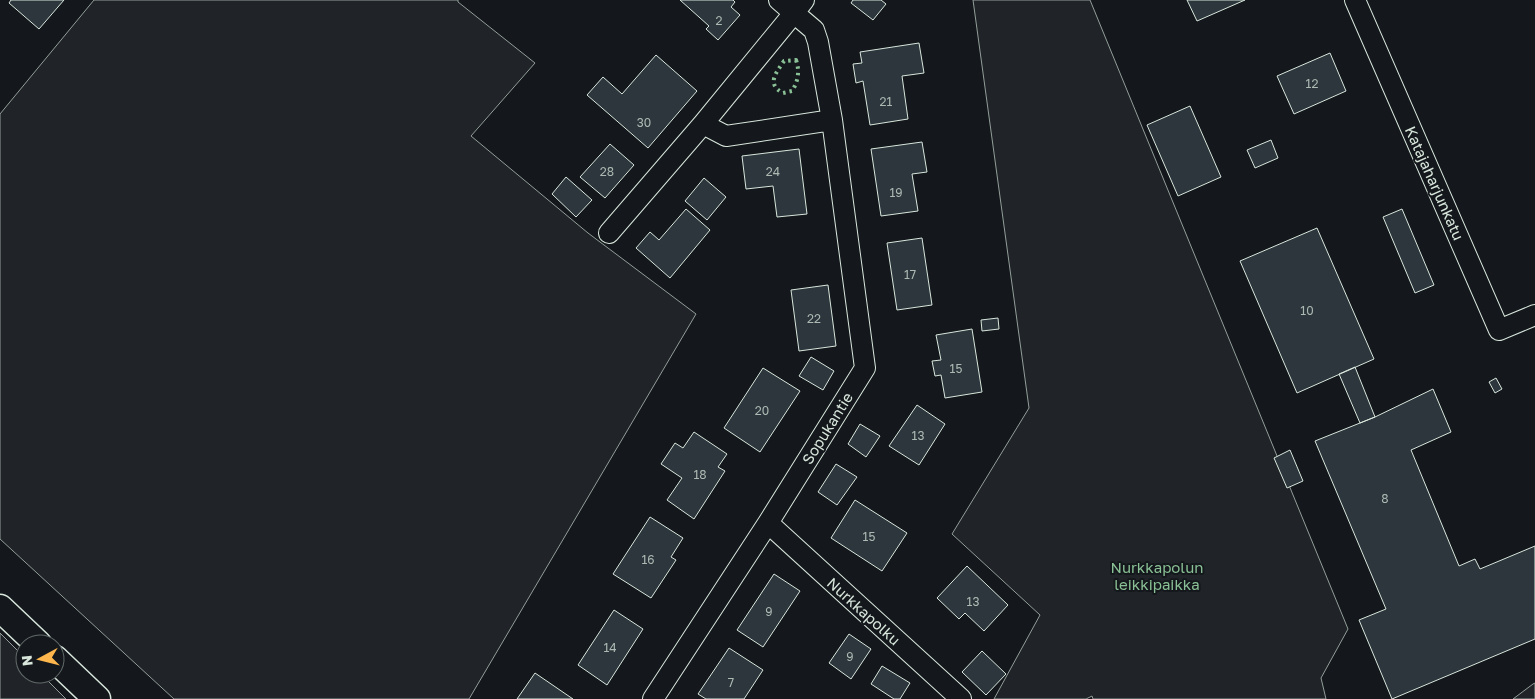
<svg xmlns="http://www.w3.org/2000/svg" width="1535" height="699" viewBox="0 0 1535 699" font-family="'Golos Text',sans-serif">
  <style>
    .green { fill: #202428; stroke: #939e99 }
    .building { fill: #2c363c; stroke: #d8e6dc }
    .lines { fill: none; stroke-linecap: round; stroke-linejoin: round }
    .minor-casing { stroke: #d8e6dc; stroke-width: 22 }
    .tertiary-casing { stroke: #d8e6dc; stroke-width: 29 }
    .minor { stroke: #14181c; stroke-width: 20 }
    .tertiary { stroke: #14181c; stroke-width: 26 }
    .hedge { stroke: #8ac095; stroke-width: 4; stroke-dasharray: 2.5 4; stroke-linecap: butt }
    .labels { text-anchor: middle; dominant-baseline: central; stroke-width: 4; stroke-linejoin: round; paint-order: stroke }
    .number-label { font-size: 12px; fill: #adbab4 }
    .street-label { font-size: 15px; fill: #d8e6dc; stroke: #14181c }
    .park-label { font-size: 15px; fill: #8ac095; stroke: #14181c }
  </style>
  <rect width="100%" height="100%" fill="#14181c"/>
  <path class="green" d="M 94,0 L 458,0 L 458,2 L 535,63 L 471,136 L 588,233 L 696,314 L 469,699 L 174,699 L 0,539 L 0,114 Z
    M 973,0 L 1090,0 L 1348,629 L 1321,678 L 1326,699 L 1093,699 L 1092,696 L 1086,699 L 994,699 L 1040,615 L 952,534 L 1029,408 Z
    M 0,633 L 25,658 L 25,674 L 41,674 L 66,699 L 0,699 Z
    M 1535,683 L 1535,699 L 1513,699 L 1533,684 Z"/>
  <path class="building" d="M 11,0 L 64,0 L 39,29 L 9,3 Z
    M 680,0 L 733,0 L 735,2 L 731,7 L 740,15 L 718,40 L 706,29 L 709,26 Z
    M 853,0 L 881,0 L 886,4 L 873,20 L 851,3 Z
    M 1187,0 L 1245,0 L 1197,21 Z
    M 919,43 L 924,73 L 902,76 L 908,119 L 870,125 L 863,81 L 856,83 L 853,64 L 862,63 L 860,52 Z
    M 1330,53 L 1346,91 L 1294,114 L 1277,76 Z
    M 656,55 L 697,91 L 648,148 L 587,95 L 603,77 L 622,94 Z
    M 1190,106 L 1221,177 L 1178,196 L 1147,125 Z
    M 1271,140 L 1278,158 L 1255,168 L 1247,150 Z
    M 922,142 L 927,172 L 912,174 L 918,211 L 881,216 L 871,149 Z
    M 610,144 L 634,165 L 605,198 L 580,177 Z
    M 799,149 L 807,214 L 777,217 L 773,186 L 746,189 L 742,156 Z
    M 566,177 L 592,200 L 576,217 L 552,194 Z
    M 704,178 L 726,197 L 707,220 L 685,201 Z
    M 686,209 L 710,230 L 670,278 L 636,248 L 650,232 L 659,240 Z
    M 1402,209 L 1434,285 L 1415,293 L 1383,217 Z
    M 1317,228 L 1374,359 L 1297,393 L 1240,261 Z
    M 922,238 L 932,305 L 897,310 L 887,243 Z
    M 828,285 L 836,346 L 799,351 L 791,290 Z
    M 998,318 L 999,329 L 982,331 L 981,320 Z
    M 972,329 L 982,392 L 945,398 L 941,375 L 935,376 L 932,361 L 941,360 L 936,335 Z
    M 811,357 L 834,371 L 823,390 L 799,376 Z
    M 1355,367 L 1375,417 L 1360,423 L 1339,374 Z
    M 763,368 L 800,391 L 760,452 L 724,428 Z
    M 1496,378 L 1502,389 L 1495,393 L 1489,382 Z
    M 1433,389 L 1451,432 L 1411,450 L 1459,566 L 1475,559 L 1480,569 L 1535,546 L 1535,639 L 1392,699 L 1359,620 L 1386,609 L 1315,441 L 1375,417 Z
    M 917,405 L 945,424 L 919,465 L 889,446 Z
    M 860,424 L 880,436 L 866,457 L 848,444 Z
    M 694,432 L 727,454 L 718,467 L 725,471 L 694,519 L 667,500 L 682,478 L 661,464 L 675,443 L 683,448 Z
    M 1290,450 L 1303,481 L 1287,488 L 1274,458 Z
    M 836,464 L 857,477 L 837,505 L 818,492 Z
    M 855,500 L 907,533 L 882,571 L 831,538 Z
    M 650,517 L 683,538 L 671,557 L 676,560 L 651,598 L 613,574 Z
    M 967,566 L 1008,605 L 984,631 L 965,613 L 959,619 L 937,598 Z
    M 774,574 L 800,591 L 763,647 L 737,630 Z
    M 614,610 L 643,629 L 607,685 L 578,665 Z
    M 849,634 L 871,649 L 851,679 L 829,663 Z
    M 729,648 L 763,670 L 744,699 L 706,699 L 698,694 Z
    M 982,651 L 1006,674 L 986,695 L 962,672 Z
    M 882,666 L 910,683 L 900,699 L 894,699 L 871,684 Z
    M 535,673 L 573,699 L 517,699 Z"/>
  <g class="lines">
    <g class="minor-casing">
      <path id="minor" d="M 779,0 L 794,13 L 804,0
        M 1355,0 L 1499,330 L 1535,315
        M 609,233 L 703,124
        M 768,523 L 961,699
        M 653,699 L 768,523 L 865,368 L 832,120 L 818,42 L 814,30 L 794,13 L 703,124 L 726,136 L 832,120"/>
    </g>
    <g class="tertiary-casing">
      <path id="tertiary" d="M 0,608 L 38,644
        M 55,659 L 97,699"/>
    </g>
    <use href="#minor" class="minor"/>
    <use href="#tertiary" class="tertiary"/>
    <path class="hedge" d="M 796,60 C 800,71 798,82 792,91 L 783,93 C 766,84 776,73 784,61 Z"/>
  </g>
  <g class="labels">
    <g class="number-label">
      <text x="719" y="20">2</text>
      <text x="1312" y="83">12</text>
      <text x="886" y="101">21</text>
      <text x="644" y="122">30</text>
      <text x="607" y="171">28</text>
      <text x="773" y="171">24</text>
      <text x="896" y="192">19</text>
      <text x="910" y="274">17</text>
      <text x="1307" y="310">10</text>
      <text x="814" y="318">22</text>
      <text x="956" y="368">15</text>
      <text x="762" y="410">20</text>
      <text x="918" y="435">13</text>
      <text x="700" y="474">18</text>
      <text x="1385" y="498">8</text>
      <text x="869" y="536">15</text>
      <text x="648" y="559">16</text>
      <text x="973" y="601">13</text>
      <text x="769" y="611">9</text>
      <text x="610" y="647">14</text>
      <text x="850" y="656">9</text>
      <text x="731" y="682">7</text>
    </g>
    <g class="street-label">
      <text transform="translate(1435 183) rotate(66)">Katajaharjunkatu</text>
      <text transform="translate(827 428) rotate(-58)">Sopukantie</text>
      <text transform="translate(864 611) rotate(42)">Nurkkapolku</text>
    </g>
    <g class="park-label">
      <text x="1157" y="567">Nurkkapolun<tspan x="1157" dy="17">leikkipaikka</tspan></text>
    </g>
  </g>
  <g transform="translate(40 659) rotate(263)"><circle r="24" fill="#14181c" stroke="#626a69"/>
  <path d="M0-4L9 19L0 12L-9 19Z" fill="#ffb74d"/>
  <text y="-8" font-size="14" font-weight="bold" text-anchor="middle" fill="#d8e6dc">N</text>
  </g>
</svg>
